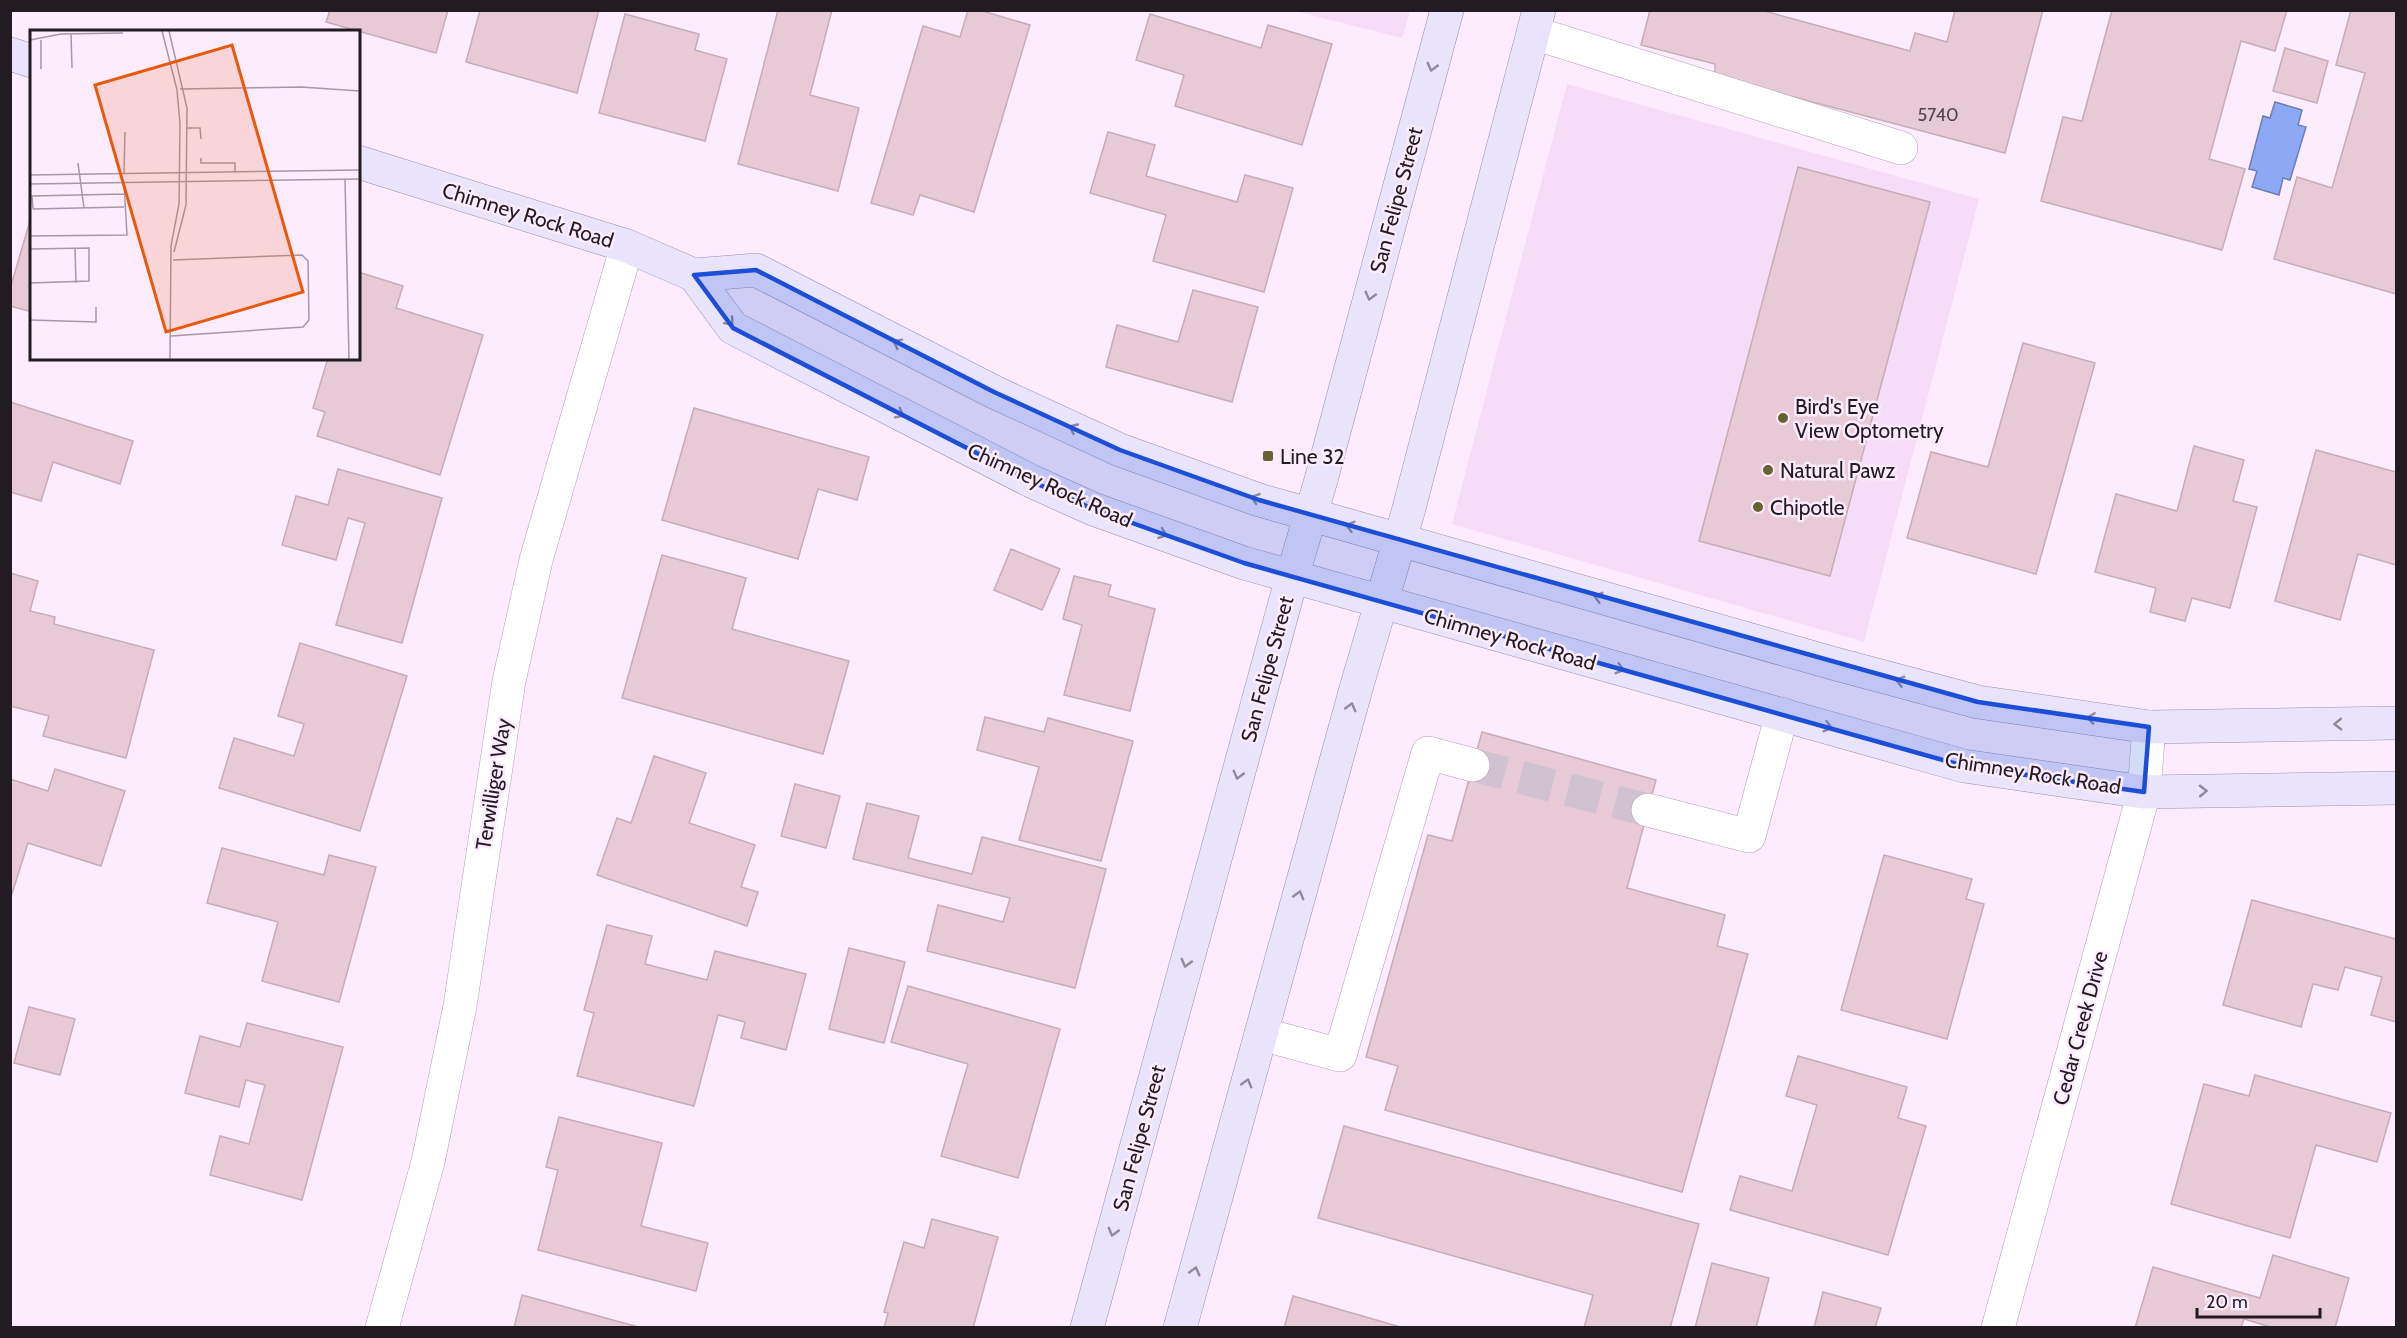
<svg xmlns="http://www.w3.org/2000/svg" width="2407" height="1338" viewBox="0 0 2407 1338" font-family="Cabin,sans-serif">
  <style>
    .built { fill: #f6dcf6 }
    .water { fill: #8da8f4; stroke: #6d7eb5; stroke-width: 1.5 }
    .building { fill: #e7cad5; stroke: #c8acb7; stroke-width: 1.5 }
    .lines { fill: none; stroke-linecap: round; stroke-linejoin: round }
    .minor-tunnel { stroke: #d0c2d1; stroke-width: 33; stroke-dasharray: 33 16; stroke-linecap: butt }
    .minor-casing { stroke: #b3a0b4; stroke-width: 34 }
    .major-casing { stroke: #9a91ad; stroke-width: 34 }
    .minor { stroke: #fff; stroke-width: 33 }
    .major { stroke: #e9e3fb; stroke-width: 33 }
    .oneway { stroke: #8f8999 }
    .marked { fill: #1d4ed8; fill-opacity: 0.2; stroke: #1d4ed8; stroke-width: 4.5; stroke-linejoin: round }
    .poi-dot { fill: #666330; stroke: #fcecfd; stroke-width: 2 }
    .labels { text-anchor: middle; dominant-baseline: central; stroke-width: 5; stroke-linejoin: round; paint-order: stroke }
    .number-label { font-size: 18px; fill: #53474f }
    .street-label { font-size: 21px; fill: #221b22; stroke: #fcecfd }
    .poi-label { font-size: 21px; fill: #221b22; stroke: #fcecfd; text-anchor: start }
    .inset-road { fill: none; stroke: #a598a5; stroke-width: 1.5 }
    .view { fill: #e8590c; fill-opacity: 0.15; stroke: #e8590c; stroke-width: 3 }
    .inset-edge { fill: none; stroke: #221b22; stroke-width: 3 }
  </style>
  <rect width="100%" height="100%" fill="#fcecfd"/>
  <path class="built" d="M 1295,11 L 1410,11 L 1402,38 Z
    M 1567,84 L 1979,199 L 1864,642 L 1452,524 Z"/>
  <path class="water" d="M 2275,102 L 2302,110 L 2298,125 L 2306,127 L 2290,180 L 2283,178 L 2279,195 L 2252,187 L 2257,171 L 2249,169 L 2263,116 L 2270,118 Z"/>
  <path class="building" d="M 330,10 L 448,10 L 436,53 L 326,22 Z
    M 480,10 L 599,10 L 577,93 L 466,62 Z
    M 778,10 L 832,10 L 810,95 L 859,108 L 838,191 L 738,164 Z
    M 968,10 L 979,10 L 1030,25 L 974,212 L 920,195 L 913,215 L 871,203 L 923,26 L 960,37 Z
    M 1650,10 L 1761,10 L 1910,51 L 1915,33 L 1947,42 L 1955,10 L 2043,10 L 2005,153 L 1715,76 L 1715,64 L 1641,45 Z
    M 2112,10 L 2287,10 L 2275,51 L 2241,41 L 2209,159 L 2245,169 L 2222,250 L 2041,201 L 2063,117 L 2082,121 Z
    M 2351,10 L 2396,10 L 2396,294 L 2274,259 L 2297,177 L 2332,188 L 2365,73 L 2336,65 Z
    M 625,14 L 699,34 L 695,50 L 727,59 L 705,141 L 599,113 Z
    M 1150,14 L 1261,48 L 1268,25 L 1332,44 L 1302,145 L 1175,106 L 1184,75 L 1136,60 Z
    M 2285,48 L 2328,61 L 2317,103 L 2273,91 Z
    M 1108,132 L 1155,145 L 1146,176 L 1237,202 L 1245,175 L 1293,188 L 1264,292 L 1153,261 L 1166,215 L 1090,193 Z
    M 1798,167 L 1930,202 L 1830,576 L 1699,541 Z
    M 32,214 L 32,312 L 10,306 L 10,289 Z
    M 358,272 L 403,286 L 396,308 L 483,335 L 440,475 L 317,436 L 325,412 L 313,408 L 328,358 L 358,358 Z
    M 1193,290 L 1258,307 L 1232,402 L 1106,367 L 1117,325 L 1178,342 Z
    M 2023,343 L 2095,363 L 2036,574 L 1907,538 L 1931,452 L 1988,467 Z
    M 10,402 L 133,441 L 120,484 L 53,462 L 41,501 L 10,492 Z
    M 694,408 L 869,457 L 857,500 L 818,489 L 798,559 L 662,520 Z
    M 2194,446 L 2244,460 L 2233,501 L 2257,507 L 2230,608 L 2192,598 L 2185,621 L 2150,612 L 2156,588 L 2095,572 L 2116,494 L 2177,511 Z
    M 2316,450 L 2396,472 L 2396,565 L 2358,554 L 2340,620 L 2275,601 Z
    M 338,469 L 442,498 L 402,643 L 336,625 L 365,523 L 348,518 L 336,560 L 282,545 L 296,496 L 328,505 Z
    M 1011,549 L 1060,569 L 1042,610 L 994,590 Z
    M 662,555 L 746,578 L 732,629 L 849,661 L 823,754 L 622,698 Z
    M 10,573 L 38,581 L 30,611 L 55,617 L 54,624 L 154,650 L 126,758 L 43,736 L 49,716 L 10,706 Z
    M 1074,576 L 1111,585 L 1108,596 L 1155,609 L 1130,711 L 1064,695 L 1082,625 L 1063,619 Z
    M 300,643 L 407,676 L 360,831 L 219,788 L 234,738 L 294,756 L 304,724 L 278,716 Z
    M 985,717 L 1044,732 L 1048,718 L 1133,741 L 1101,861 L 1019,840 L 1039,767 L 977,750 Z
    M 1482,732 L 1656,780 L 1627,888 L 1725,915 L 1717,946 L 1748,954 L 1682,1192 L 1385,1110 L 1398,1066 L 1366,1057 L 1428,835 L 1452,841 Z
    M 654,756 L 706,773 L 689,823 L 755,845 L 741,887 L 758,892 L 747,926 L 597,875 L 617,818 L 631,823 Z
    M 55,769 L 125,791 L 101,866 L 28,843 L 10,900 L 10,779 L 48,791 Z
    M 795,784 L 840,796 L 826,848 L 781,836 Z
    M 867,803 L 919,816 L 908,858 L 972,874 L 982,837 L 1106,869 L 1075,988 L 927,951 L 938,905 L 1003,922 L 1010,898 L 853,859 Z
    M 222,848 L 324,875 L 329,855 L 376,867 L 339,1002 L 262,981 L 278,922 L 207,903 Z
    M 1884,855 L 1972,879 L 1966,899 L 1984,904 L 1947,1039 L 1841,1010 Z
    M 2252,900 L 2396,939 L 2396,1022 L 2371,1015 L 2382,977 L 2345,967 L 2338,990 L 2313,984 L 2301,1027 L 2223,1005 Z
    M 607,925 L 652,936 L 645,964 L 707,980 L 715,951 L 806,974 L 786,1050 L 741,1038 L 745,1022 L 718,1015 L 694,1106 L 577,1076 L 594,1013 L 584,1010 Z
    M 849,948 L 905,962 L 884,1043 L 829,1029 Z
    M 908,986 L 1060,1029 L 1018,1178 L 941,1156 L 968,1064 L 891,1042 Z
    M 29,1007 L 75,1019 L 60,1075 L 14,1063 Z
    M 247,1023 L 343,1047 L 302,1200 L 210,1175 L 220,1136 L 249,1144 L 265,1085 L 246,1080 L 239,1107 L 185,1093 L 200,1036 L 240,1047 Z
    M 1798,1056 L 1907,1087 L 1898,1118 L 1926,1126 L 1888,1255 L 1730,1210 L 1740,1176 L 1792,1191 L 1817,1105 L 1786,1096 Z
    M 2255,1075 L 2391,1113 L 2377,1162 L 2316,1145 L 2290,1238 L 2171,1204 L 2204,1084 L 2249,1096 Z
    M 559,1117 L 662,1143 L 641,1226 L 708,1243 L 696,1291 L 538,1250 L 558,1170 L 546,1167 Z
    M 1344,1126 L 1699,1224 L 1670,1328 L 1584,1328 L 1593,1295 L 1318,1218 Z
    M 932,1219 L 998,1237 L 973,1328 L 884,1328 L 888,1313 L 884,1312 L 904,1242 L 924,1248 Z
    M 2273,1255 L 2349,1278 L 2335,1328 L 2274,1328 L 2244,1319 L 2241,1328 L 2135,1328 L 2153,1267 L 2260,1298 Z
    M 1712,1263 L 1769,1278 L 1756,1328 L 1695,1328 Z
    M 1823,1292 L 1881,1308 L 1875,1328 L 1814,1328 Z
    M 522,1295 L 642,1328 L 514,1328 Z
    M 1293,1296 L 1404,1328 L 1284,1328 Z"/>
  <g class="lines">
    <path class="minor-tunnel" d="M 1473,765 L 1648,810"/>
    <g class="minor-casing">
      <path id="minor" d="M 1534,33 L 1901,148
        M 1648,810 L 1749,836 L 1782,714
        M 1261,1034 L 1340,1055 L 1428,753 L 1473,765
        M 382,1328 L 428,1162 L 460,1006 L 509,681 L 536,560 L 627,246
        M 1998,1328 L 2144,792 L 2149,727"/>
    </g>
    <g class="major-casing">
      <path id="major" d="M 10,54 L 32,61
        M 358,162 L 627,246 L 694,275 L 756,270 L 994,392 L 1120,450 L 1259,500 L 1832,663 L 1978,702 L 2149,727 L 2396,723
        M 694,275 L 733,328 L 1031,481 L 1093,509 L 1244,563 L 1964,766 L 2144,792 L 2396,788
        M 1087,1328 L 1292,577 L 1321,480 L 1447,10
        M 1180,1328 L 1357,685 L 1408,512 L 1539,10"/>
    </g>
    <use href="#minor" class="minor"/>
    <use href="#major" class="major"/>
  </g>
  <defs><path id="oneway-chevron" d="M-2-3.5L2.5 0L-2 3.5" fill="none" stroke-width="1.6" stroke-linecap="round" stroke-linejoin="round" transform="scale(1.5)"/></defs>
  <g class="oneway">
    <use href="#oneway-chevron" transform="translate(1432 67) rotate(105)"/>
    <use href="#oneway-chevron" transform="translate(1370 296) rotate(105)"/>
    <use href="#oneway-chevron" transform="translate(730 322) rotate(50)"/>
    <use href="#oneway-chevron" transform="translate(897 343) rotate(-153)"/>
    <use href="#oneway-chevron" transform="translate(900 414) rotate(27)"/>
    <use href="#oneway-chevron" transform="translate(1073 428) rotate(-155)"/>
    <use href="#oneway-chevron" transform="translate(1255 498) rotate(-161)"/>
    <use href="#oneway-chevron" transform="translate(1350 526) rotate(-164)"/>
    <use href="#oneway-chevron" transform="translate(1163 534) rotate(20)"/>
    <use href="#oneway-chevron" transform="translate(1598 597) rotate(-164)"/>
    <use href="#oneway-chevron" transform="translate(1620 669) rotate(16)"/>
    <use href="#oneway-chevron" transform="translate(1900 681) rotate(-165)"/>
    <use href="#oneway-chevron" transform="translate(1351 707) rotate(-75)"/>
    <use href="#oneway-chevron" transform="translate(2091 718) rotate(-172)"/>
    <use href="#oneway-chevron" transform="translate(2338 724) rotate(179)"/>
    <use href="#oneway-chevron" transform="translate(1828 727) rotate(16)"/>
    <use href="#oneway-chevron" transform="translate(1238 775) rotate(105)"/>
    <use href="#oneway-chevron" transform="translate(2203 791) rotate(-1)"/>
    <use href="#oneway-chevron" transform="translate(1299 895) rotate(-75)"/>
    <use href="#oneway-chevron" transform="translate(1186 963) rotate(105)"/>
    <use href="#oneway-chevron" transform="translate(1247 1083) rotate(-74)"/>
    <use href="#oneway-chevron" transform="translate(1113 1232) rotate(105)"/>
    <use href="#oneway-chevron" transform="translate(1195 1271) rotate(-75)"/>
  </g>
  <path class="marked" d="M 756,270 L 994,392 L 1120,450 L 1259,500 L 1978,702 L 2149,727 L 2144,792 L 1964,766 L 1244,563 L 1093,509 L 1031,481 L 733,328 L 694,275 Z"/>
  <g class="poi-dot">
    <circle cx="1783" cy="418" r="6"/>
    <rect x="1262" y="450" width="12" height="12" rx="3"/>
    <circle cx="1768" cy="470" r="6"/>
    <circle cx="1758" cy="507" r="6"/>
  </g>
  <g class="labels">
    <g class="number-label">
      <text x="1938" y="115">5740</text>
    </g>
    <g class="street-label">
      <text transform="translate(1396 200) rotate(-75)">San Felipe Street</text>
      <text transform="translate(528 215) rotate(17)">Chimney Rock Road</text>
      <text transform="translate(1050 485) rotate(24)">Chimney Rock Road</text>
      <text transform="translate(1510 639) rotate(16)">Chimney Rock Road</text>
      <text transform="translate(1267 669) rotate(-75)">San Felipe Street</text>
      <text transform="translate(2033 773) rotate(9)">Chimney Rock Road</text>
      <text transform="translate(493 784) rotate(-81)">Terwilliger Way</text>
      <text transform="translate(2080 1028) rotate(-75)">Cedar Creek Drive</text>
      <text transform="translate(1139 1138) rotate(-75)">San Felipe Street</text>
    </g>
    <g class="poi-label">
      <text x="1795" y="406">Bird's Eye<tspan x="1795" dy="24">View Optometry</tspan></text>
      <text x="1280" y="456">Line 32</text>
      <text x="1780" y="470">Natural Pawz</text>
      <text x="1770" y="507">Chipotle</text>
    </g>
  </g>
  <g transform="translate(30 30)">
    <rect width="330" height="330" fill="#fcecfd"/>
    <path class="inset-road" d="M 132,1 L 147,60 L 150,94 L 149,174 L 141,216 L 140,329M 139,1 L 157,78 L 156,175 L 144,222M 41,4 L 42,38M 0,10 L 31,4 L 93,3M 11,10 L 11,39M 150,59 L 271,57 L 330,61M 157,98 L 170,98 L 171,109M 171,128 L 171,133 L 205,133 L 205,142M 48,133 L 54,178M 94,143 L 95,102M 0,145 L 330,140M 315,150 L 319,329M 0,154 L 330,149M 3,179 L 2,166 L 94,164M 3,179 L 94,177M 0,206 L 97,205 L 94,153M 45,218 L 46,253M 0,219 L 59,218 L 59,251 L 0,253M 0,290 L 66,292 L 66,277M 141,306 L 273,297 L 279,290 L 278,231 L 272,225 L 143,230"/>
    <path class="view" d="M 202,15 L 273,262 L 136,302 L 65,55 Z"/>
    <rect width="330" height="330" class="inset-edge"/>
  </g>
  <rect width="2407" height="1338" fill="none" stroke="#221b22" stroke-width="24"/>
  <path d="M2197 1308v9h123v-9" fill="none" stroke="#221b22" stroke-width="3"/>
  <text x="2206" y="1308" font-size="18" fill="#221b22" stroke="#fcecfd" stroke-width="4.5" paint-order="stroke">20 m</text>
</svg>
